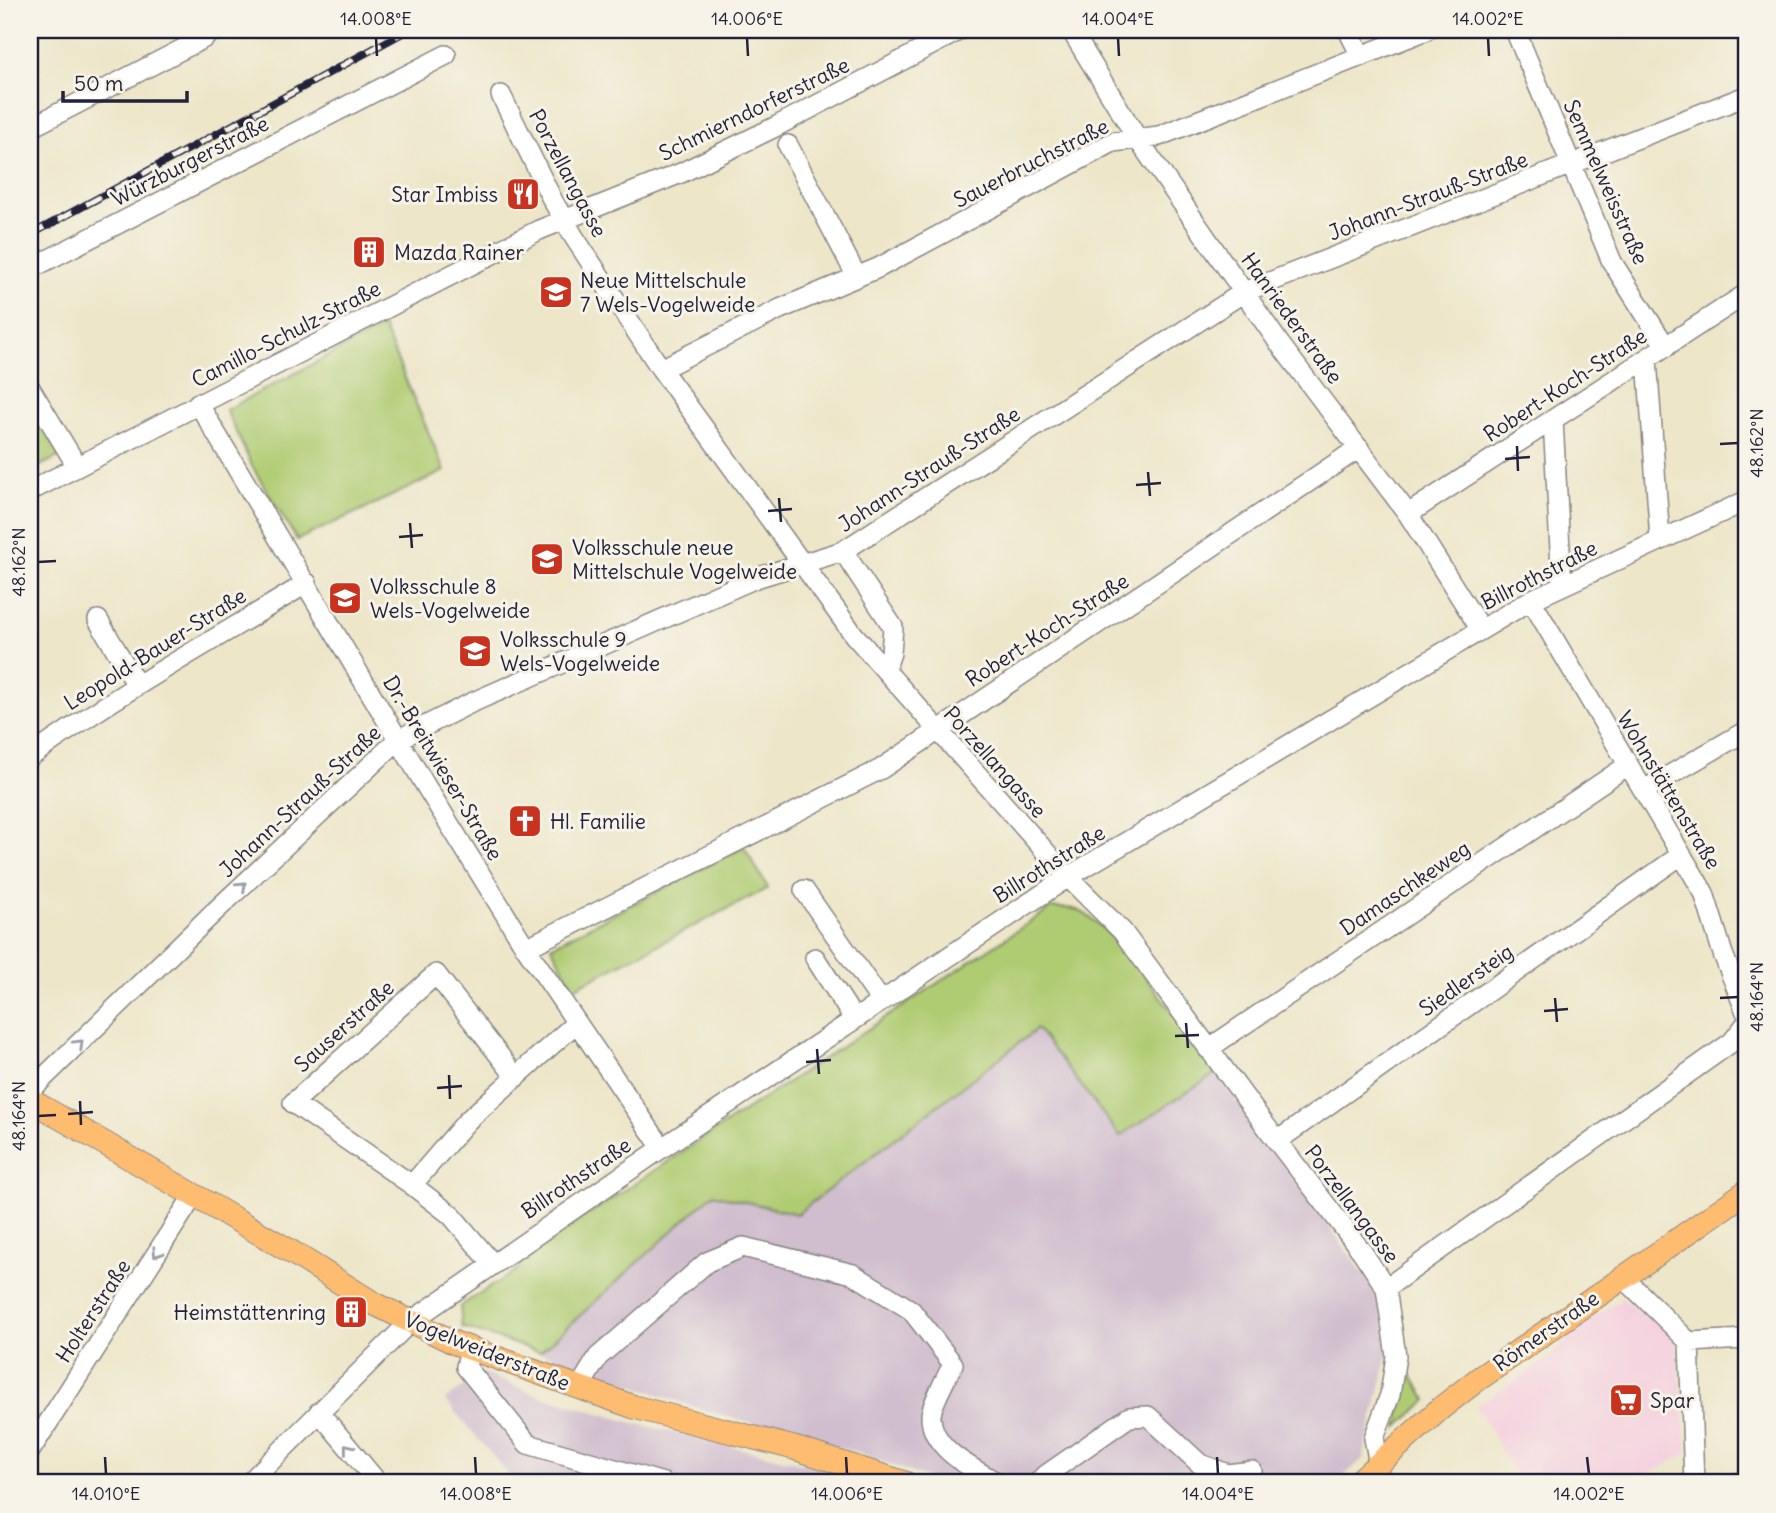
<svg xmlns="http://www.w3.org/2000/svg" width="1776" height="1513" viewBox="0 0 1776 1513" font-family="Delius,sans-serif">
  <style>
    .built { fill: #f4cfde }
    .industrial { fill: #d0bdce }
    .green { fill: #b0cc73; stroke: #697757; stroke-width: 2 }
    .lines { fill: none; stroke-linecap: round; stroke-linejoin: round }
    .minor-casing { stroke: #888482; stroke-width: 22 }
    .major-casing { stroke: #888482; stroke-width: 25 }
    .minor { stroke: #fff; stroke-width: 19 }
    .major { stroke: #fdbc70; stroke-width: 23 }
    .rail-casing { stroke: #22223b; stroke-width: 8 }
    .rail { stroke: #f7f3e8; stroke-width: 5; stroke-dasharray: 16; stroke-linecap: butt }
    .oneway { stroke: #9c9ca7 }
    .ticks { fill: none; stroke: #22223b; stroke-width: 2.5 }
    .labels { text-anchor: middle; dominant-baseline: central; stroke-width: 6; stroke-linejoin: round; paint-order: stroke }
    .street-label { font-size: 21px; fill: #22223b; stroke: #f7f3e8 }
    .poi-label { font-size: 21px; fill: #22223b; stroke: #f7f3e8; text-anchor: start }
    .neatline { fill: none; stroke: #22223b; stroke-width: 2.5 }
    .ticks-label { font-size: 18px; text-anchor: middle; fill: #22223b }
  </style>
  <rect width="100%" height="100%" fill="#f7f3e8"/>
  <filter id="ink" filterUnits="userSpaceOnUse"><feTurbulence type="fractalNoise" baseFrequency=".0143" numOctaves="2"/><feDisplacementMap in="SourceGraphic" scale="14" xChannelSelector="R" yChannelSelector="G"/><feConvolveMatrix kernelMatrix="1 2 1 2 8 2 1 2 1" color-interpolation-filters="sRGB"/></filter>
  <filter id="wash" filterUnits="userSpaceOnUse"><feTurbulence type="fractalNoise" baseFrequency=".00686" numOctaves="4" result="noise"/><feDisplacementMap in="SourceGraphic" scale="28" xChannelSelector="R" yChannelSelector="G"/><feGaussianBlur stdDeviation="1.57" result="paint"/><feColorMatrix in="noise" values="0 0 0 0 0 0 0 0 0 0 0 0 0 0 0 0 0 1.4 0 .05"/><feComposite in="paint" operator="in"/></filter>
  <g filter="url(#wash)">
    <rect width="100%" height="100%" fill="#ede6c9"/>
    <path class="built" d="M 1622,1299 L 1675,1338 L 1688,1453 L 1631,1483 L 1520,1483 L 1476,1406 L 1545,1361 L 1580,1326 Z"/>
    <path class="industrial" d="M 1037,1029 L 1120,1135 L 1216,1073 L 1371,1284 L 1381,1307 L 1389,1349 L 1363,1459 L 1336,1483 L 941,1483 L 850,1450 L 703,1410 L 540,1352 L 713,1194 L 797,1214 Z
      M 483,1373 L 537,1395 L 630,1422 L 829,1470 L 865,1483 L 516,1483 L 445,1400 Z"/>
    <path class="green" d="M 383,327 L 445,471 L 297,540 L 253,468 L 226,410 Z
      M 30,403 L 60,456 L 30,471 Z
      M 744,847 L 768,888 L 574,988 L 551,946 Z
      M 1051,908 C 1059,908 1070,907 1077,910 C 1116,925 1188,1036 1216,1073 L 1120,1136 L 1037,1029 L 797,1214 L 713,1194 L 540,1352 L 462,1327 L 460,1306 L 516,1271 L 524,1257 Z
      M 1408,1369 L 1427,1400 L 1397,1428 Z"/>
  </g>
  <g filter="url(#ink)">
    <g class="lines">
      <g class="minor-casing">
        <path id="minor" d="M 1071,30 L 1137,138 L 1279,343 L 1408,514 L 1481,630
          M 1348,30 L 1361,56
          M 1515,30 L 1612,262 L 1666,347
          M 501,95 L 553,201 L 574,237 L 661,369 L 854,635 L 1068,877 L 1122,931 L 1277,1141 L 1363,1253 L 1386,1288 L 1396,1356 L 1390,1395 L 1374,1438 L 1379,1464
          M 30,128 L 204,38 L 213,30
          M 788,145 L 857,277
          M 30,269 L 446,55
          M 1647,359 L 1660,540
          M 661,369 L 780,309 L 878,268 L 1113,142 L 1159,136 L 1427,30
          M 30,388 L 77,466
          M 198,403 L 427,788 L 526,948 L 662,1148
          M 1553,420 L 1562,586
          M 30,491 L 539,230 L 681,173 L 775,127 L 960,30
          M 1408,514 L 1746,294
          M 843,551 L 893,627 L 891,653 L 885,670
          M 1531,600 L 1704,893 L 1723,954 L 1746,1012
          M 98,620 L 137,685
          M 30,757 C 118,693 214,640 307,583
          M 1644,790 L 1746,731
          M 804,890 L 881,1001
          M 526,948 L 881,769 L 1359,448
          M 815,958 L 854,1019
          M 1208,1049 L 1628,765
          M 30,1091 L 210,916 L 399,739 L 471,703 L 756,578 L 843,551 L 1244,292 L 1746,96
          M 1277,1141 L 1681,855
          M 412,1185 L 293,1103 L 436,974 L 516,1077
          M 492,1263 L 451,1215 L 412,1185 L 467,1121 L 576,1023
          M 1623,1277 L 1689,1342 L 1746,1339
          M 1386,1288 L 1732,1042 L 1746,1024
          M 1689,1342 L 1694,1483
          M 470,1348 L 466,1367 L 528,1444 L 663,1483
          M 579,1388 L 598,1357 L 707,1262 L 743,1247 L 853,1274 L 911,1310 L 953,1364 C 947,1377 932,1403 931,1415 C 930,1449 974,1469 998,1483
          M 319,1412 L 378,1483
          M 30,1451 L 194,1195
          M 249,1483 L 410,1322 L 662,1148 L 1068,877 L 1531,600 L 1746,501
          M 1038,1483 L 1043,1477 L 1129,1417 L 1148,1416 L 1200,1464 L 1228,1474 L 1252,1471
          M 1737,1483 L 1746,1483"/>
      </g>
      <g class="major-casing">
        <path id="major" d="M 30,1100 L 290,1251 L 373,1303 L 455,1343 L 634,1407 L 794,1448 L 905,1483
          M 1357,1483 L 1441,1408 L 1477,1380 L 1746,1192"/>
      </g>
      <use href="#minor" class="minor"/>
      <use href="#major" class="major"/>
      <g class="rail-casing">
        <path id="rail" d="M 30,235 L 408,30"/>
      </g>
      <use href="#rail" class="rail"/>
    </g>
    <defs><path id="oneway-chevron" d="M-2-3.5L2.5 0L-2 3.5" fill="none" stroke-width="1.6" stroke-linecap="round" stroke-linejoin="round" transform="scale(1.75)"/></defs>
    <g class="oneway">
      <use href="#oneway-chevron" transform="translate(242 886) rotate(-43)"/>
      <use href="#oneway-chevron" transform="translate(79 1044) rotate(-44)"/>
      <use href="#oneway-chevron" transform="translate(157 1253) rotate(123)"/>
      <use href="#oneway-chevron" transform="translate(348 1448) rotate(-129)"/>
    </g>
  </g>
  <path class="ticks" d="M 376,38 L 377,56M 747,38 L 748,56M 1118,38 L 1119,56M 1488,38 L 1489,56M 1720,444 L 1738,443M 1517,446 L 1518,471M 1505,459 L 1530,457M 1148,472 L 1150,496M 1136,485 L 1161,483M 779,498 L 781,522M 768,511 L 792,509M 410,523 L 412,548M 399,537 L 423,535M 38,562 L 56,561M 1555,998 L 1557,1022M 1720,998 L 1738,997M 1544,1011 L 1568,1009M 1186,1023 L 1188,1048M 1175,1036 L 1199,1035M 817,1049 L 819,1074M 806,1062 L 831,1060M 449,1075 L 450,1099M 437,1088 L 462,1086M 80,1101 L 81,1125M 68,1114 L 93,1112M 38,1116 L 56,1115M 105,1457 L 106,1474M 475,1457 L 476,1474M 846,1457 L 847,1474M 1217,1457 L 1218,1474M 1587,1457 L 1589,1474"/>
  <defs>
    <g id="restaurant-square" transform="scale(1.75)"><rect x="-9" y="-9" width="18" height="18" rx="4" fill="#c8321e" stroke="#f7f3e8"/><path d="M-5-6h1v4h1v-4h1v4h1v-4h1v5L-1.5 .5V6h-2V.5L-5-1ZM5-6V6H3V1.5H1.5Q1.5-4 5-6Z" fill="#fff"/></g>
    <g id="building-square" transform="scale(1.75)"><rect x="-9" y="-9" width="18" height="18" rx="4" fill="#c8321e" stroke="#f7f3e8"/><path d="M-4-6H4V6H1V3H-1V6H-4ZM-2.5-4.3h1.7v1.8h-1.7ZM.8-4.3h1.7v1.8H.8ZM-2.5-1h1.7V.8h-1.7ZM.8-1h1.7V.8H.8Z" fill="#fff"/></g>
    <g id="school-square" transform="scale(1.75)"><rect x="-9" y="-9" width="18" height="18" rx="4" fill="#c8321e" stroke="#f7f3e8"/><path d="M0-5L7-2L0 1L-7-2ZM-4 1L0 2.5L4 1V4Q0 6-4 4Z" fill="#fff"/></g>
    <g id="church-square" transform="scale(1.75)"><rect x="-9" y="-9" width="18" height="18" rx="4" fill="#c8321e" stroke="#f7f3e8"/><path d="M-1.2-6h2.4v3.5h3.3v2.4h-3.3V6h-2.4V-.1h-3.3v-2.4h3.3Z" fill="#fff"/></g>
    <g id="supermarket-square" transform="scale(1.75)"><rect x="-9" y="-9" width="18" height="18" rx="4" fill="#c8321e" stroke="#f7f3e8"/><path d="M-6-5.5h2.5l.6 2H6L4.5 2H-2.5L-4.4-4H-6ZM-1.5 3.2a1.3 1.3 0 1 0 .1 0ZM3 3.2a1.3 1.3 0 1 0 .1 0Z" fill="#fff"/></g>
  </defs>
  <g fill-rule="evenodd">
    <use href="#restaurant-square" x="523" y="194"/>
    <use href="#building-square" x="369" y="252"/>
    <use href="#school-square" x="556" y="292"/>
    <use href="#school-square" x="547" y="559"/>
    <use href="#school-square" x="345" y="598"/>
    <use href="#school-square" x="475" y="651"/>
    <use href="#church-square" x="525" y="821"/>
    <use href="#building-square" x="351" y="1312"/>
    <use href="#supermarket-square" x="1626" y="1400"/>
  </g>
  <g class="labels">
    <g class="street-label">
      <text transform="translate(754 109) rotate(-26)">Schmierndorferstraße</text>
      <text transform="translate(190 161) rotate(-27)">Würzburgerstraße</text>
      <text transform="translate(1031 163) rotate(-27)">Sauerbruchstraße</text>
      <text transform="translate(568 173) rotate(62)">Porzellangasse</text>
      <text transform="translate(1606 182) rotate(66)">Semmelweisstraße</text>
      <text transform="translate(1428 196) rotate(-21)">Johann-Strauß-Straße</text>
      <text transform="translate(1292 318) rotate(54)">Hanriederstraße</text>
      <text transform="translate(286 334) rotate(-27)">Camillo-Schulz-Straße</text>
      <text transform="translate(1565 385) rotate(-33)">Robert-Koch-Straße</text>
      <text transform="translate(929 469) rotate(-33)">Johann-Strauß-Straße</text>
      <text transform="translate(1539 575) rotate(-27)">Billrothstraße</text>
      <text transform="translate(1047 630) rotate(-33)">Robert-Koch-Straße</text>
      <text transform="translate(155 649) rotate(-32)">Leopold-Bauer-Straße</text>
      <text transform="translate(995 762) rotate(48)">Porzellangasse</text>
      <text transform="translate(443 768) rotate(59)">Dr.-Breitwieser-Straße</text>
      <text transform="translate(1669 790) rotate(59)">Wohnstättenstraße</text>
      <text transform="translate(300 801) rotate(-43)">Johann-Strauß-Straße</text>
      <text transform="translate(1049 864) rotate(-32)">Billrothstraße</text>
      <text transform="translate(1405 888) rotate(-34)">Damaschkeweg</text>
      <text transform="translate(1466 980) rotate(-35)">Siedlersteig</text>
      <text transform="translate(344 1026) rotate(-42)">Sauserstraße</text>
      <text transform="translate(576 1178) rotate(-34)">Billrothstraße</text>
      <text transform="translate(1352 1204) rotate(53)">Porzellangasse</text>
      <text transform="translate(93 1311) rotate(-57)">Holterstraße</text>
      <text transform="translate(1546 1331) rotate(-35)">Römerstraße</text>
      <text transform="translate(487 1351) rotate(22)">Vogelweiderstraße</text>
    </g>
    <g class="poi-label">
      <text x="498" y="194" text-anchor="end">Star Imbiss</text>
      <text x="394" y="252">Mazda Rainer</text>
      <text x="580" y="280">Neue Mittelschule<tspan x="580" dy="24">7 Wels-Vogelweide</tspan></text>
      <text x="572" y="547">Volksschule neue<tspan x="572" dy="24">Mittelschule Vogelweide</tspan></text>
      <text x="370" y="586">Volksschule 8<tspan x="370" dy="24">Wels-Vogelweide</tspan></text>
      <text x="500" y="639">Volksschule 9<tspan x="500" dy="24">Wels-Vogelweide</tspan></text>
      <text x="550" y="821">Hl. Familie</text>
      <text x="326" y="1312" text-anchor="end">Heimstättenring</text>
      <text x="1650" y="1400">Spar</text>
    </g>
  </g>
  <rect width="1776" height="1513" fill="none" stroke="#f7f3e8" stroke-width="77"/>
  <path d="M63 91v10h124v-10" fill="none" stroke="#22223b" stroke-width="3.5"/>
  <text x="74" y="91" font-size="21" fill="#22223b" stroke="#f7f3e8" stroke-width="5" paint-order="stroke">50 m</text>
  <rect x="38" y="38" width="1700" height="1436" class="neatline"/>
  <g class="ticks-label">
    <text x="376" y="25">14.008°E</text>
    <text x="747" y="25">14.006°E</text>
    <text x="1118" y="25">14.004°E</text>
    <text x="1488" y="25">14.002°E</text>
    <text transform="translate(1757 443) rotate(-90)" y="6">48.162°N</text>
    <text transform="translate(19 562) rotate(-90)" y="6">48.162°N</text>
    <text transform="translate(1757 997) rotate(-90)" y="6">48.164°N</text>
    <text transform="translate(19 1116) rotate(-90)" y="6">48.164°N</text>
    <text x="106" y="1500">14.010°E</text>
    <text x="476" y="1500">14.008°E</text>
    <text x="847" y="1500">14.006°E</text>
    <text x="1218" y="1500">14.004°E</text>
    <text x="1589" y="1500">14.002°E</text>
  </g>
</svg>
